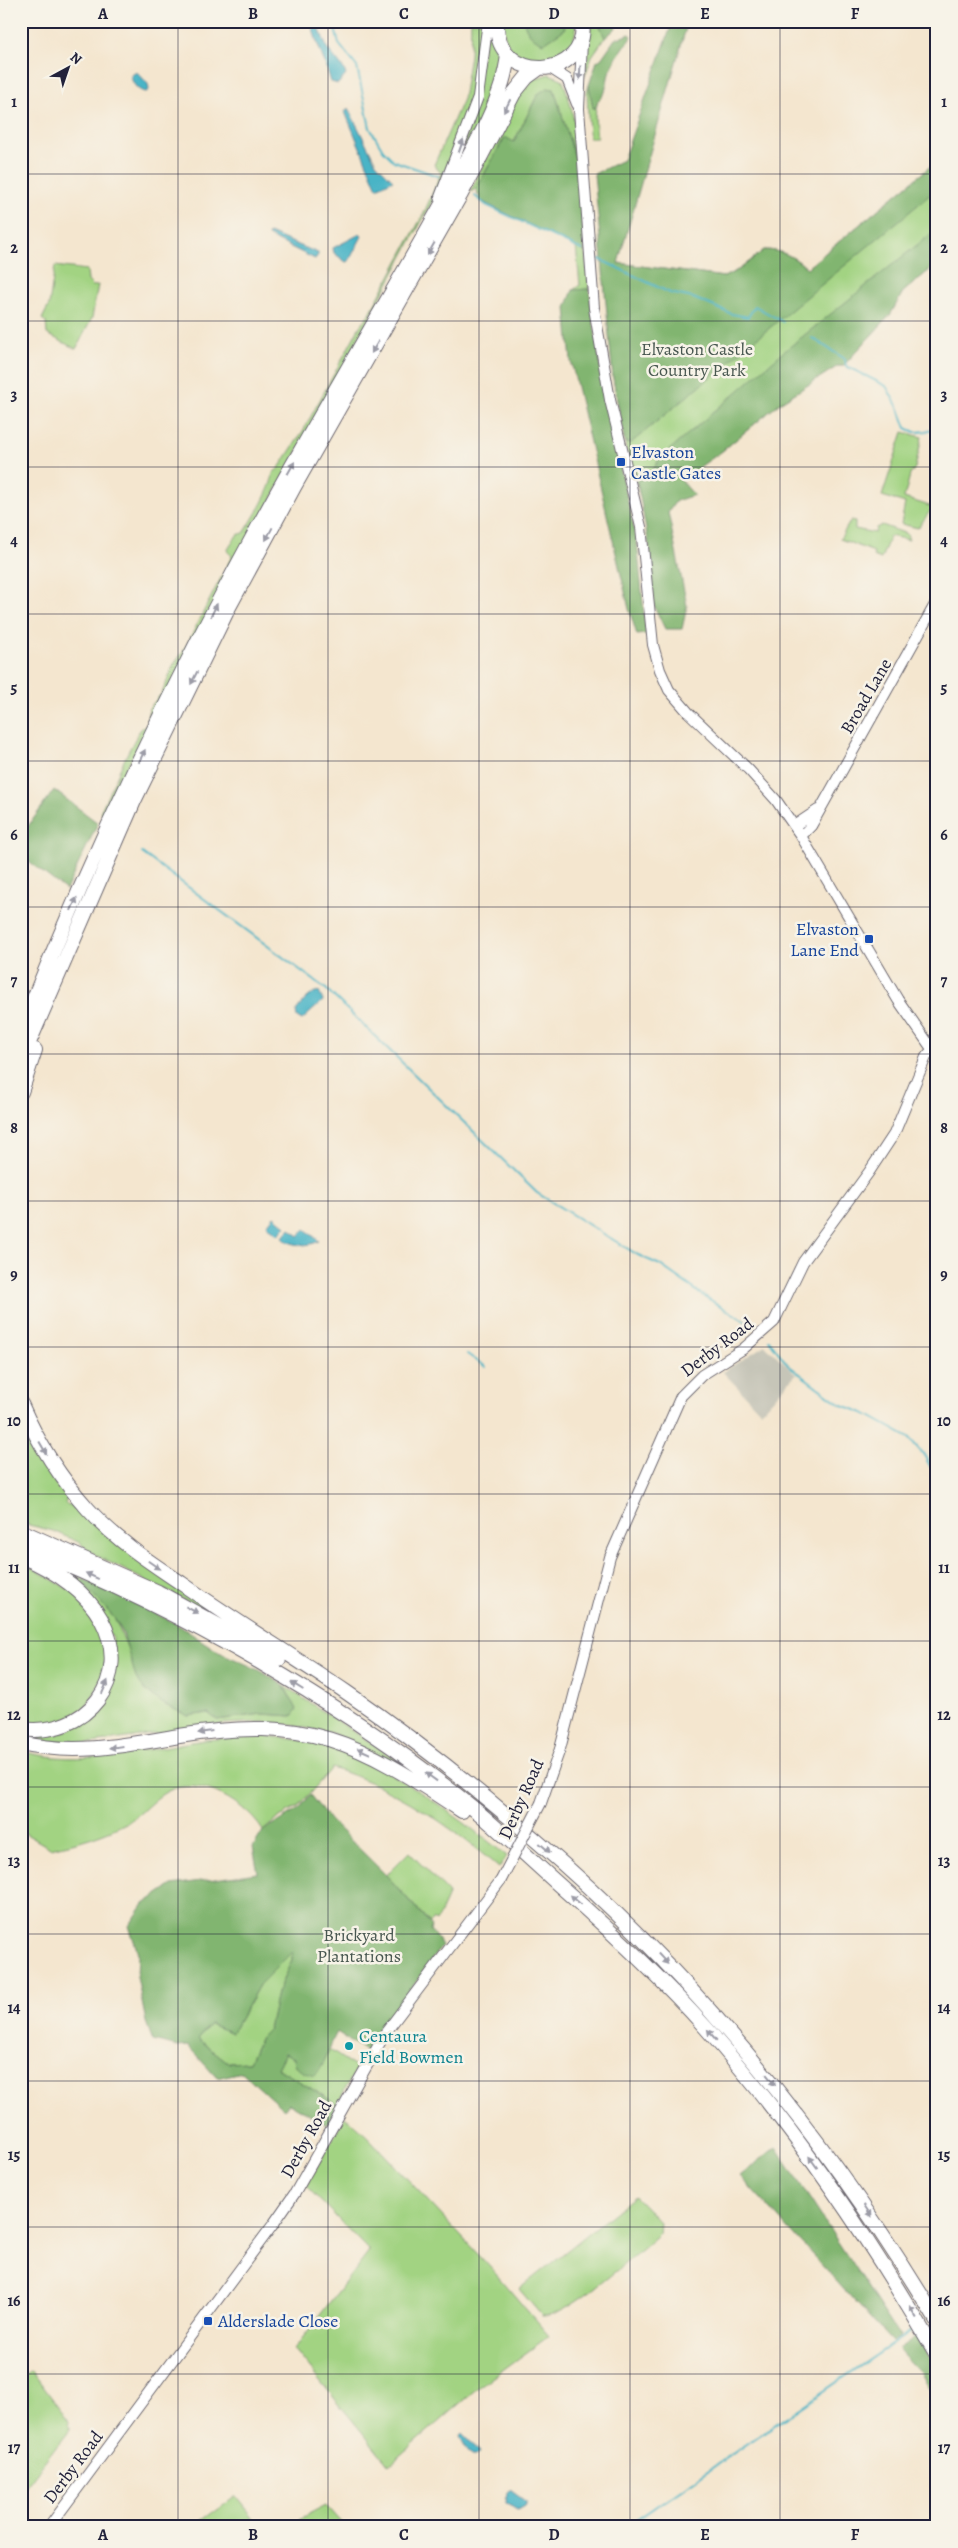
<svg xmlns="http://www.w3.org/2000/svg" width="958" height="2548" viewBox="0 0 958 2548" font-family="Alegreya,serif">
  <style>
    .industrial { fill: #c6c5b8 }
    .green { fill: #a2d382; stroke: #627a5e }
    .forest { fill: #81b570; stroke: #526c56; fill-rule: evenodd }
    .water { fill: #48b4c6; stroke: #356b80 }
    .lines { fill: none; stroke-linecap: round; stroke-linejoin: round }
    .stream { stroke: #48b4c6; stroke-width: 2 }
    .secondary-casing { stroke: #6c676f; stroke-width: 12 }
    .highway-casing { stroke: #6c676f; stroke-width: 16 }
    .secondary { stroke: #fff; stroke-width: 10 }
    .highway { stroke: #fff; stroke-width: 14 }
    .secondary-bridge-casing { stroke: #6c676f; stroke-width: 12; stroke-linecap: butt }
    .secondary-bridge { stroke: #fff; stroke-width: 10 }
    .oneway { fill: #9c9ca7 }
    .grid { fill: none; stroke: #22223b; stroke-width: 1; stroke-opacity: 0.55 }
    .transit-dot { fill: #1a4fb4; stroke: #f7f3e8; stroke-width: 2 }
    .culture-dot { fill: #0f9aa8; stroke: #f7f3e8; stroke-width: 2 }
    .labels { text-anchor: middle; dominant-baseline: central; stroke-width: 5; stroke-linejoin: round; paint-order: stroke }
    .park-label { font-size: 18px; fill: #485750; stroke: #f7f3e8 }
    .transit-label { font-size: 18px; fill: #164399; stroke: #f7f3e8; text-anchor: start }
    .street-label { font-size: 18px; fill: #22223b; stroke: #f7f3e8 }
    .culture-label { font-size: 18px; fill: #0d838f; stroke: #f7f3e8; text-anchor: start }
    .neatline { fill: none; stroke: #22223b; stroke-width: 2 }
    .grid-label { font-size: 16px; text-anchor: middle; font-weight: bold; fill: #22223b }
  </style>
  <rect width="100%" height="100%" fill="#f7f3e8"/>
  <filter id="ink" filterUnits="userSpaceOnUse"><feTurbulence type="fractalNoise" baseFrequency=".02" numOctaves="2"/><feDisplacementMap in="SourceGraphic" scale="10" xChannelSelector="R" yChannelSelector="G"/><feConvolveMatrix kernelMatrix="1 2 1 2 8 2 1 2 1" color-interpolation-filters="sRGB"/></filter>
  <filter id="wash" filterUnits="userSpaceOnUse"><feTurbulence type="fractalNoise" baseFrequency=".0096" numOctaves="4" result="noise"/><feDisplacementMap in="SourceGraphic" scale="20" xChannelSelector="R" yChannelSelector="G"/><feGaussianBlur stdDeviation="1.12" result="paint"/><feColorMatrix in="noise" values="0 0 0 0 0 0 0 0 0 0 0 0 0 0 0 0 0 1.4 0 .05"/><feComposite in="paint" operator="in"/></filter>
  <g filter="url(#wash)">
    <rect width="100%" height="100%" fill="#f4e6cf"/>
    <path class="industrial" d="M 765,1345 L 796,1374 L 761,1412 L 723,1372 Z"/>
    <path class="green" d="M 471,21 L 483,21 L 476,90 L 444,175 L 430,206 L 122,776 L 105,811 L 103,813 L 100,812 L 128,752 L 140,730 L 147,724 L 149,708 L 162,693 L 174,664 L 183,652 L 232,556 L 227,551 L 237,535 L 244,533 C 253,519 272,488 273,473 L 279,468 L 303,431 L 360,326 L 370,313 L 424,213 L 441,173 L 434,165 L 463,99 L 470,55 Z
      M 489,21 L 502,62 L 489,103 L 468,148 L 464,146 Z
      M 503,21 L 577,21 C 576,63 528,78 508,44 C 504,38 504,28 503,21 Z
      M 591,21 L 598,21 L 605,38 L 592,56 L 585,76 Z
      M 549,74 L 562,79 C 574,107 577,138 578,168 L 554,89 L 538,94 L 514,142 L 504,138 L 476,189 L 470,192 L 515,101 L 533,79 Z
      M 589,85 L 593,108 L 596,108 L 595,117 L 597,138 L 589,138 L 587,92 Z
      M 937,161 L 937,264 L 903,292 L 890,315 L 843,366 L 838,366 L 781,402 L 721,452 L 642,503 L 626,449 L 613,378 L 603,261 L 724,277 L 740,269 L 764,250 C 781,250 793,256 807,268 Z
      M 576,247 L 585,252 L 589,289 L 573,290 L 580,285 Z
      M 55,266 L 87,270 L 88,281 L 93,286 L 98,285 L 92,318 L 76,349 L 47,334 L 46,322 L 42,319 L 49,305 Z
      M 903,432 L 922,437 L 915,468 L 910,475 L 904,498 L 933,507 L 918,528 L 901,524 L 905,503 L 882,496 Z
      M 851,520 L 855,521 L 855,529 L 875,533 L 876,528 L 882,525 L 907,534 L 909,540 L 890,536 L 881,559 L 873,556 L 874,552 L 840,539 Z
      M 21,1416 L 69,1495 L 65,1503 L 68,1506 L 75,1502 L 209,1610 L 208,1612 L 97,1556 L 78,1542 L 53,1531 L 21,1523 Z
      M 21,1561 L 73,1592 L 99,1626 L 106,1652 L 104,1677 L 86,1707 L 58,1723 L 21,1724 Z
      M 48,1564 L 84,1579 L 115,1619 L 127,1647 L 188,1716 L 208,1713 L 217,1720 L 262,1714 L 292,1716 L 291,1698 L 283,1685 L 418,1774 L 417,1775 L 332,1733 L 291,1725 L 265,1722 L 223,1724 L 78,1745 L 21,1738 L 21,1734 L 58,1733 L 72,1729 L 98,1707 L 113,1638 Z
      M 262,1736 C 291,1738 318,1742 345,1752 C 398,1772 462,1820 507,1856 L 499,1868 C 449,1824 396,1788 332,1768 L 298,1807 L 278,1818 L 263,1831 C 247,1804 200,1775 168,1791 C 152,1799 142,1815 126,1823 C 103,1835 76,1843 50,1848 L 21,1831 L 21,1751 C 83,1768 143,1749 205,1740 C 224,1738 243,1737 262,1736 Z
      M 409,1852 L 449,1893 L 436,1922 L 433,1919 L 430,1923 L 386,1875 Z
      M 292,1951 L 292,1960 L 277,1993 L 269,2029 L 261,2037 L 249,2062 L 229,2063 L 198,2039 L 210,2024 L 232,2033 L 259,1985 Z
      M 328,2049 L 357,2068 L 337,2104 L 277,2068 L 285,2053 L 294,2058 L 325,2059 Z
      M 345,2116 L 367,2136 L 489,2266 L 549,2336 L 474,2391 L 389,2465 L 294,2349 L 369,2251 L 306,2186 Z
      M 635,2196 L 660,2222 L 659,2234 C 640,2251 564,2319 542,2316 L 519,2289 Z
      M 31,2370 L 69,2421 L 70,2429 L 21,2493 L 21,2378 Z
      M 235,2496 L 260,2527 L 206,2527 L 201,2521 Z
      M 326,2506 L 345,2527 L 285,2527 Z"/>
    <path class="forest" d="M 524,21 L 564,21 L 565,29 L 544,43 C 534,41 525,31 524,21 Z
      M 598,21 L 612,21 L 616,28 L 605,38 Z
      M 673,21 L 688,21 L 618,263 L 724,277 L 740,269 L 764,250 C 781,250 793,256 807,268 L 937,161 L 937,189 L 631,443 L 625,443 L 613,378 L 594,174 L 623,160 Z
      M 630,34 L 632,36 L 617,57 L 609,73 L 605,92 L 598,101 L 596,108 L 593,108 L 589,85 L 597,61 L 601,59 L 615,39 Z
      M 547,88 L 554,89 L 578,168 L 585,252 L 481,201 L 476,189 L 505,137 L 514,142 L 538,94 Z
      M 937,229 L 937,264 L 903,292 L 890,315 L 843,366 L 838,366 L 781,402 L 721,452 L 681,480 L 694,495 L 676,501 L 668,512 L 687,606 L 682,629 L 665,629 L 654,606 L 650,551 L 637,481 L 650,475 L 660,458 L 782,353 Z
      M 589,289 L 605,400 L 637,541 L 646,634 L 637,635 L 629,609 L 571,361 L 566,308 L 573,290 Z
      M 54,790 L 98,823 L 66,890 L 21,856 L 21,836 Z
      M 84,1579 L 175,1623 L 219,1652 L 259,1670 L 283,1685 L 297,1709 L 292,1716 L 262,1714 L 217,1720 L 208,1713 L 188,1716 L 165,1705 L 146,1691 L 136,1678 L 123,1633 L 115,1619 L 83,1583 Z
      M 310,1795 L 330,1820 L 386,1875 L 432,1926 L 430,1930 L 442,1945 L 367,2052 L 337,2032 C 329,2046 326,2064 314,2076 C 303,2072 295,2071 294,2058 L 285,2053 L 277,2068 L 337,2104 L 327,2125 L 289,2103 L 284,2110 L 242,2072 L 217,2078 L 188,2046 L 178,2047 L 153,2041 L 146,2022 L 137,1977 L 138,1953 L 129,1926 L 144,1904 L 172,1885 L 258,1873 L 253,1847 L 263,1831 L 299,1809 ZM 292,1952 L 292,1960 L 277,1993 L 269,2029 L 261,2037 L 249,2062 L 229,2063 L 198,2039 L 210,2024 L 232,2033 L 259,1985 Z
      M 776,2147 L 900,2337 L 892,2342 L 740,2176 Z
      M 918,2335 L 937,2370 L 937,2403 L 920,2372 L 898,2349 Z"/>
    <path class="water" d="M 317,23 L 327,48 L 344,69 L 346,75 L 338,84 L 331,82 C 326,63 317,46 312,26 Z
      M 137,72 L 148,84 L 149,90 L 146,92 C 138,92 131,82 131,75 Z
      M 348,108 L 376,163 L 393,180 L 377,188 L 345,112 Z
      M 269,233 L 318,253 L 318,255 L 315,259 L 268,236 Z
      M 360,234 L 362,236 L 349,261 L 346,262 L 334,253 L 333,248 Z
      M 319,992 L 323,1001 L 302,1020 L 297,1017 L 296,1011 C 302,1003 308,994 319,992 Z
      M 274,1216 L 286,1226 L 278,1235 L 267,1225 Z
      M 290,1229 L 299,1236 L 305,1229 L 319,1241 C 308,1247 292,1246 282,1238 Z
      M 462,2433 L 480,2452 L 478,2455 L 472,2455 C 467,2450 462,2442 460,2435 Z
      M 511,2490 L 526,2501 L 526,2505 L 517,2510 L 506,2503 L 507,2492 Z"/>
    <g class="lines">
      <path class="stream" d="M 333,21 L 339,44 L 357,67 L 370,128 L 383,150 L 394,161 L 438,176
        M 343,23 L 343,21
        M 475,196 L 486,205 L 582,250
        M 599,259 L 670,293 L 693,298 L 732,314 L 748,317 L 755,306 L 783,322
        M 812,338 L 845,359 L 846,366 L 886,386 L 899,409 L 906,428 L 915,432
        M 917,432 L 937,430
        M 142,853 L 326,989 L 537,1193 L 638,1255 L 660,1265 L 704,1296 L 755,1327
        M 769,1340 L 788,1365 L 840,1404 L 866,1414 L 909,1438 L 924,1455 L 937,1478
        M 467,1354 L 486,1367
        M 626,2527 L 910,2332"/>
    </g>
  </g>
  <g filter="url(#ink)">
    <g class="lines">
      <g class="secondary-casing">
        <path id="secondary" d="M 582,41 L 579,109 L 594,308 L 610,400 L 641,527 L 653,645 L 660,670 L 669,690 L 688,712 L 748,769 L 776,800 L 801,836 L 898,1000 L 937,1056
          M 550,68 L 567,79 L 577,104
          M 440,197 L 478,97 L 488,21
          M 794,826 L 818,810
          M 801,836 L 811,826 L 937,601
          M 541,1803 L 560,1749 L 610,1557 L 681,1396 L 702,1375 L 743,1349 L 774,1322 L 803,1262 L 869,1172 L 894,1134 L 926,1057 L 932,1050
          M 49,2527 L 272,2226 L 295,2193 L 386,2032 L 501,1880"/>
      </g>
      <g class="highway-casing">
        <path id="highway" d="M 497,21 C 493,85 591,82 582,21
          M 21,1030 C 98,837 189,648 292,466 C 341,379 393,292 442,204 C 467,159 502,106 508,55
          M 21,1061 L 134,801 L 229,607 L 294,487 L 461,194 L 514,93 L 527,77 L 538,69
          M 21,1092 L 35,1050
          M 21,1404 C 38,1443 60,1478 88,1509 C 115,1539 148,1561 181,1583 C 235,1621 291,1655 346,1692 C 413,1738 477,1789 538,1842 C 698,1979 829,2141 937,2321
          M 21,1531 L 158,1592 L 279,1659
          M 21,1546 C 184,1611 343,1702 479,1813 C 506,1836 532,1861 558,1884 C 610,1930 661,1977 706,2028 C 795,2128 870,2239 937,2355
          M 21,1556 C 52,1569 84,1589 101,1619 C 134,1679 86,1738 21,1729
          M 21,1743 C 75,1756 126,1745 179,1736 C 307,1715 358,1741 462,1811"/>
      </g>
      <use href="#secondary" class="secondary"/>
      <use href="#highway" class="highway"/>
      <g class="secondary-bridge-casing">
        <path id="secondary-bridge" d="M 501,1880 L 541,1803"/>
      </g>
      <use href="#secondary-bridge" class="secondary-bridge"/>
    </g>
    <defs><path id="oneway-solid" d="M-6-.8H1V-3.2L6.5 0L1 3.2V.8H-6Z" transform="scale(1.25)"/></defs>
    <g class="oneway">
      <use href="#oneway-solid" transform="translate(580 73) rotate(93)"/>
      <use href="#oneway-solid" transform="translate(507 106) rotate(117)"/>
      <use href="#oneway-solid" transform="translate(461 146) rotate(-71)"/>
      <use href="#oneway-solid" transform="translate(431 249) rotate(119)"/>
      <use href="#oneway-solid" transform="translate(375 347) rotate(120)"/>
      <use href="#oneway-solid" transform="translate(291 468) rotate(-61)"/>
      <use href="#oneway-solid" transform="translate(269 534) rotate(118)"/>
      <use href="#oneway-solid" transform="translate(214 610) rotate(-64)"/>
      <use href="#oneway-solid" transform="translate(194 678) rotate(117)"/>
      <use href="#oneway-solid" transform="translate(142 756) rotate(-64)"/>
      <use href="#oneway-solid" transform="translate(74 904) rotate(-66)"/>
      <use href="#oneway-solid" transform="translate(43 1448) rotate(60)"/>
      <use href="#oneway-solid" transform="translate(154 1565) rotate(35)"/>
      <use href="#oneway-solid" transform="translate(92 1576) rotate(-155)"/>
      <use href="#oneway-solid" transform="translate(192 1610) rotate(28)"/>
      <use href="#oneway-solid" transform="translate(297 1686) rotate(-148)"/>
      <use href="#oneway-solid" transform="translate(105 1687) rotate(-66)"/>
      <use href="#oneway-solid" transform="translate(205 1732) rotate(172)"/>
      <use href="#oneway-solid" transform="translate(116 1747) rotate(173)"/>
      <use href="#oneway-solid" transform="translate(364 1751) rotate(-156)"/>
      <use href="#oneway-solid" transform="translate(431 1777) rotate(-144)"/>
      <use href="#oneway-solid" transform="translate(545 1848) rotate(41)"/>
      <use href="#oneway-solid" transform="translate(576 1900) rotate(-138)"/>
      <use href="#oneway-solid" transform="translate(663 1959) rotate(47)"/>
      <use href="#oneway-solid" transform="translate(712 2035) rotate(-130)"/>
      <use href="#oneway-solid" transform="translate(771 2080) rotate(51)"/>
      <use href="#oneway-solid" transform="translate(813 2162) rotate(-126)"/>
      <use href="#oneway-solid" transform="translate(868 2211) rotate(56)"/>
      <use href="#oneway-solid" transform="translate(913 2312) rotate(-120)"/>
    </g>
  </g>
  <path class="grid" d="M 178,21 L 178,2527M 328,21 L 328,2527M 479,21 L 479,2527M 630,21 L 630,2527M 780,21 L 780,2527M 21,174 L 937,174M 21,321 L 937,321M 21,467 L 937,467M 21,614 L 937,614M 21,761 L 937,761M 21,907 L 937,907M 21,1054 L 937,1054M 21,1201 L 937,1201M 21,1347 L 937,1347M 21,1494 L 937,1494M 21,1641 L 937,1641M 21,1787 L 937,1787M 21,1934 L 937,1934M 21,2081 L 937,2081M 21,2227 L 937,2227M 21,2374 L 937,2374"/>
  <g class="transit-dot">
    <rect x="616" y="457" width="10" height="10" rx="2.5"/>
    <rect x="864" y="934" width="10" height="10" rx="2.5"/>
    <rect x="203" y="2316" width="10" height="10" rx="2.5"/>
  </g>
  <circle class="culture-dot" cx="349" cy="2046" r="5"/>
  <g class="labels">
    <g class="park-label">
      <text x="697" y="349">Elvaston Castle<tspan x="697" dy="21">Country Park</tspan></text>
      <text x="359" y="1935">Brickyard<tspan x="359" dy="21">Plantations</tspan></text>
    </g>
    <g class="transit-label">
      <text x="631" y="452">Elvaston<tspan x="631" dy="21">Castle Gates</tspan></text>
      <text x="859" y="929" text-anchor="end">Elvaston<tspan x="859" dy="21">Lane End</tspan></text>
      <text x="218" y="2321">Alderslade Close</text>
    </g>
    <g class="street-label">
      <text transform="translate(866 696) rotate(-60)">Broad Lane</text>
      <text transform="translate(717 1347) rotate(-37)">Derby Road</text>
      <text transform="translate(521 1799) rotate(-66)">Derby Road</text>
      <text transform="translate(306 2139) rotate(-61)">Derby Road</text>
      <text transform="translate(73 2467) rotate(-53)">Derby Road</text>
    </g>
    <g class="culture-label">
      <text x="359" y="2036">Centaura<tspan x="359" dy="21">Field Bowmen</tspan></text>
    </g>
  </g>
  <rect width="958" height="2548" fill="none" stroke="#f7f3e8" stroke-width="55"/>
  <g transform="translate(68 68) rotate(40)" stroke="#f7f3e8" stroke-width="4" paint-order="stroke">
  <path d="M0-4L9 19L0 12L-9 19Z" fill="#22223b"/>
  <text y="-8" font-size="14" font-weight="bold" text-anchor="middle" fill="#22223b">N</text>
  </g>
  <rect x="28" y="28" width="902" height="2492" class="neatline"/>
  <g class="grid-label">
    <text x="103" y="19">A</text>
    <text x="253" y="19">B</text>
    <text x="404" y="19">C</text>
    <text x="554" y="19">D</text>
    <text x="705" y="19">E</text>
    <text x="855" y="19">F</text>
    <text x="14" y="107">1</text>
    <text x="944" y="107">1</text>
    <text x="14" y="253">2</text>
    <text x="944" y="253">2</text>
    <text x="14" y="400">3</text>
    <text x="944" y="400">3</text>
    <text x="14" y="546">4</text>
    <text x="944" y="546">4</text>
    <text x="14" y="693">5</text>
    <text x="944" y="693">5</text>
    <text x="14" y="840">6</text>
    <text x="944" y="840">6</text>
    <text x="14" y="986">7</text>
    <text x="944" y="986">7</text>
    <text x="14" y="1133">8</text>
    <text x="944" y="1133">8</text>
    <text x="14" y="1280">9</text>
    <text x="944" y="1280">9</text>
    <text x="14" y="1426">10</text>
    <text x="944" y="1426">10</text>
    <text x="14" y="1573">11</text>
    <text x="944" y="1573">11</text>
    <text x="14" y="1720">12</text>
    <text x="944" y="1720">12</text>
    <text x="14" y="1866">13</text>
    <text x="944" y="1866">13</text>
    <text x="14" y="2013">14</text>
    <text x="944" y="2013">14</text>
    <text x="14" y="2160">15</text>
    <text x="944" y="2160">15</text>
    <text x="14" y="2306">16</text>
    <text x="944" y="2306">16</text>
    <text x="14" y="2453">17</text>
    <text x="944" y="2453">17</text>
    <text x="103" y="2540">A</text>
    <text x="253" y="2540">B</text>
    <text x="404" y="2540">C</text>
    <text x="554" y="2540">D</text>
    <text x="705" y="2540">E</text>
    <text x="855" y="2540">F</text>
  </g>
</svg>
